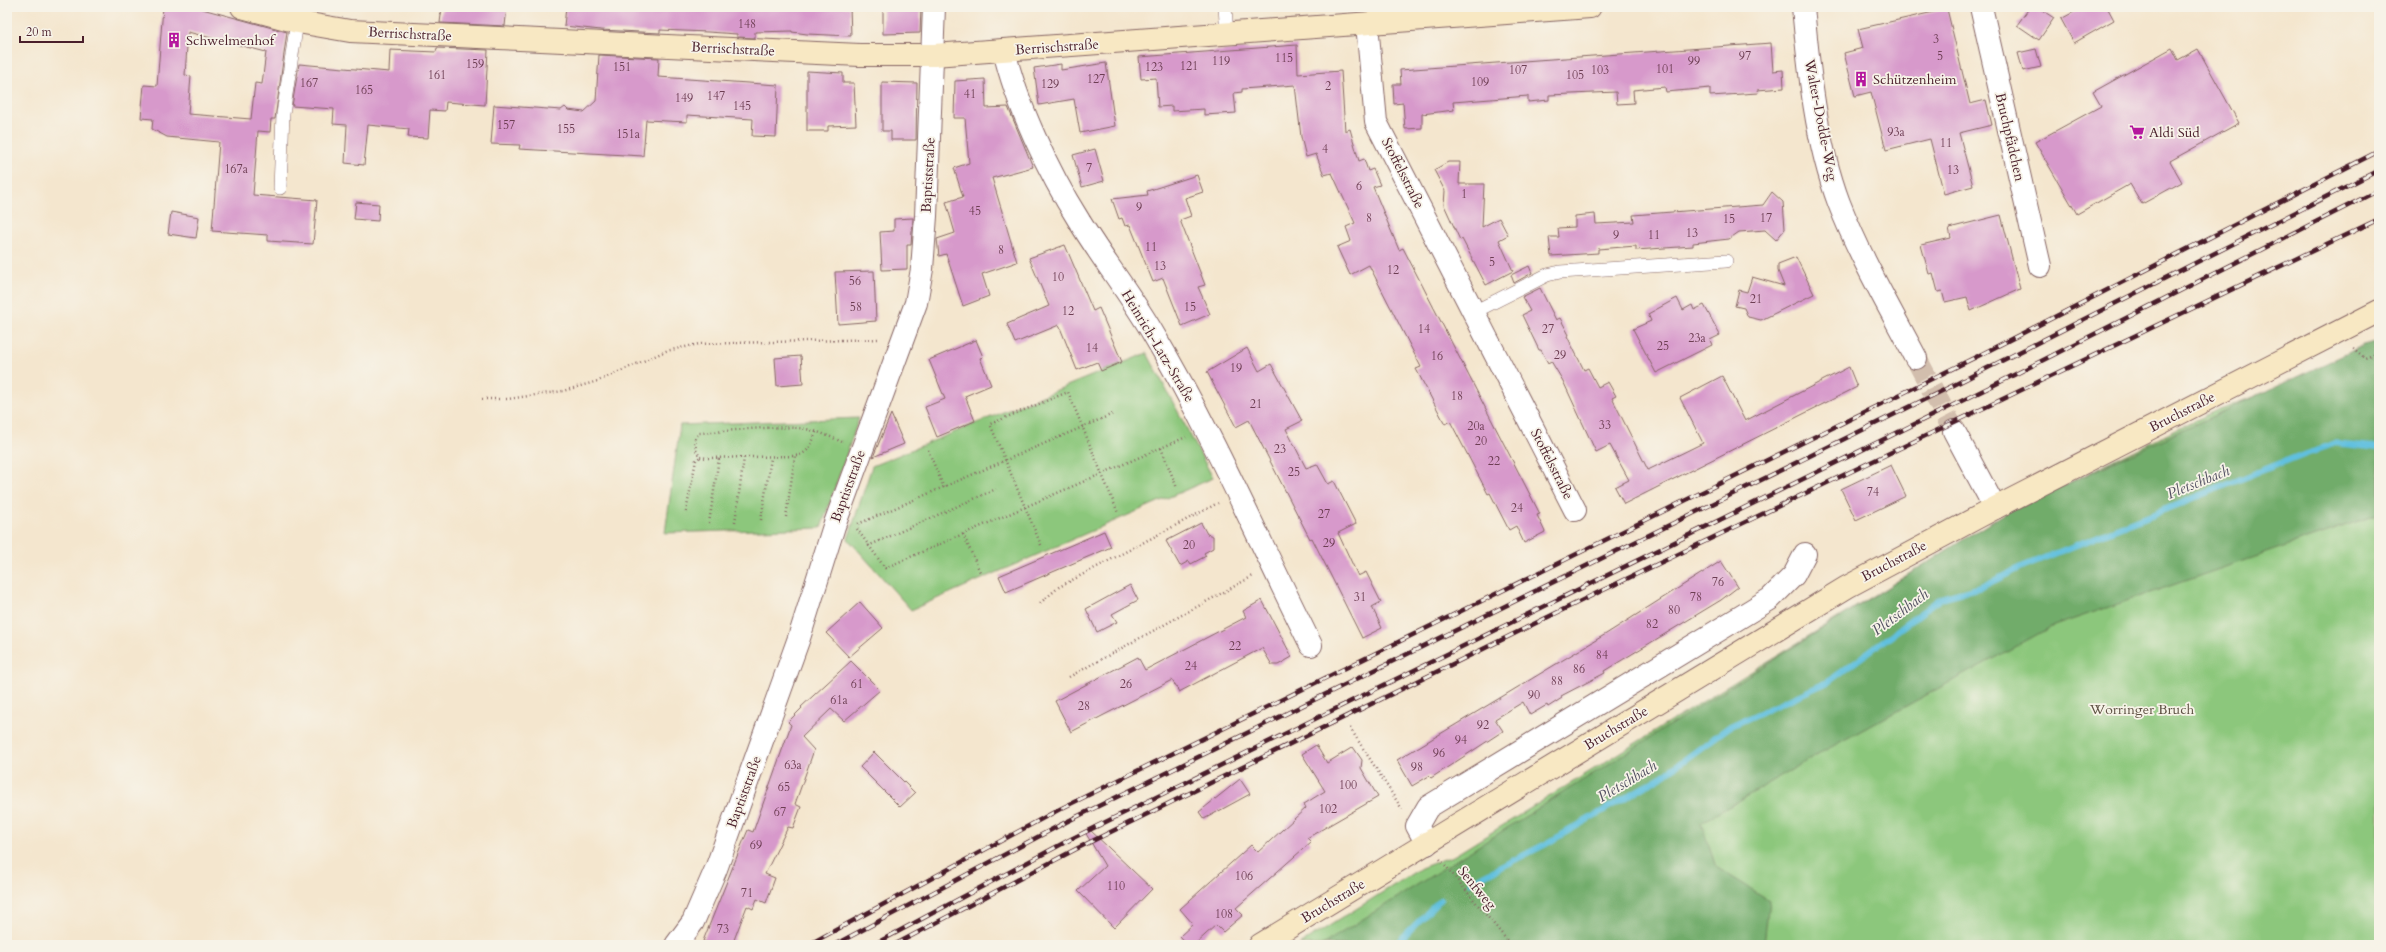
<svg xmlns="http://www.w3.org/2000/svg" width="2386" height="952" viewBox="0 0 2386 952" font-family="Cardo,serif">
  <style>
    .green { fill: #8cc77b; stroke: #6b7353 }
    .forest { fill: #71ac6b; stroke: #5e664b }
    .lines { fill: none; stroke-linecap: round; stroke-linejoin: round }
    .stream { stroke: #61c0df; stroke-width: 6 }
    .building { fill: #d799cb; fill-rule: evenodd }
    .street-tunnel { stroke: #d2bead; stroke-width: 22; stroke-dasharray: 22 11; stroke-linecap: butt }
    .lane-casing { stroke: #866564; stroke-width: 14 }
    .street-casing { stroke: #866564; stroke-width: 24 }
    .secondary-casing { stroke: #866564; stroke-width: 24 }
    .path { stroke: #866564; stroke-width: 2.5; stroke-dasharray: 1 3; stroke-linecap: butt }
    .lane { stroke: #fff; stroke-width: 13 }
    .street { stroke: #fff; stroke-width: 22 }
    .secondary { stroke: #f8e8c3; stroke-width: 22 }
    .rail-casing { stroke: #4a1f2b; stroke-width: 4.5 }
    .rail { stroke: #f7f3e8; stroke-width: 3; stroke-dasharray: 9; stroke-linecap: butt }
    .labels { text-anchor: middle; dominant-baseline: central; stroke-width: 3.5; stroke-linejoin: round; paint-order: stroke }
    .number-label { font-size: 12px; fill: #6d3e53 }
    .street-label { font-size: 14px; fill: #4a1f2b; stroke: #f7f3e8 }
    .poi-label { font-size: 14px; fill: #4a1f2b; stroke: #f7f3e8; text-anchor: start }
    .park-label { font-size: 14px; fill: #5e5143; stroke: #f7f3e8 }
    .water-label { font-size: 15px; font-style: italic; fill: #514f61; stroke: #f7f3e8 }
  </style>
  <rect width="100%" height="100%" fill="#f7f3e8"/>
  <filter id="ink" filterUnits="userSpaceOnUse"><feTurbulence type="fractalNoise" baseFrequency=".025" numOctaves="2"/><feDisplacementMap in="SourceGraphic" scale="8" xChannelSelector="R" yChannelSelector="G"/><feConvolveMatrix kernelMatrix="1 2 1 2 8 2 1 2 1" color-interpolation-filters="sRGB"/></filter>
  <filter id="wash" filterUnits="userSpaceOnUse"><feTurbulence type="fractalNoise" baseFrequency=".012" numOctaves="4" result="noise"/><feDisplacementMap in="SourceGraphic" scale="16" xChannelSelector="R" yChannelSelector="G"/><feGaussianBlur stdDeviation="0.9" result="paint"/><feColorMatrix in="noise" values="0 0 0 0 0 0 0 0 0 0 0 0 0 0 0 0 0 1.4 0 .05"/><feComposite in="paint" operator="in"/></filter>
  <g filter="url(#wash)">
    <rect width="100%" height="100%" fill="#f4e6ce"/>
    <path class="green" d="M 1147,353 L 1213,478 L 911,610 L 848,539 L 872,466 Z
      M 2379,358 L 2379,945 L 1299,945 L 1421,868 L 1455,855 L 2009,512 L 2219,409 L 2291,384 Z
      M 859,418 L 821,528 L 665,533 L 680,425 Z"/>
    <path class="forest" d="M 2379,342 L 2379,514 L 2051,627 L 1822,752 L 1701,823 L 1716,867 L 1769,900 L 1764,945 L 1322,945 L 2007,512 L 2363,346 Z"/>
    <g class="lines">
      <path class="stream" d="M 1471,882 L 1546,844 L 1664,775 L 1729,727 L 1828,682 L 1941,598 L 1981,587 L 2024,566 L 2306,453 L 2336,443 L 2379,448
        M 1395,945 L 1440,900"/>
    </g>
    <g id="blocks">
      <path class="building" d="M 163,7 L 195,7 L 287,32 L 275,119 L 271,119 L 270,132 L 258,131 L 253,195 L 317,200 L 313,244 L 268,241 L 268,235 L 212,231 L 219,142 L 167,137 L 152,129 L 153,119 L 141,118 L 144,85 L 157,86 ZM 188,32 L 266,52 L 262,84 L 255,83 L 251,119 L 188,114 L 191,76 L 185,75 Z
        M 442,7 L 507,7 L 505,26 L 440,23 Z
        M 566,7 L 850,7 L 851,36 L 807,34 L 792,32 L 792,31 L 755,32 L 755,38 L 737,37 L 737,34 L 708,32 L 660,30 L 660,33 L 601,30 L 564,26 Z
        M 883,7 L 921,7 L 920,33 L 883,34 Z
        M 2030,7 L 2037,7 L 2054,18 L 2039,40 L 2017,25 Z
        M 2083,7 L 2107,7 L 2114,20 L 2074,43 L 2061,19 Z
        M 1947,9 L 1970,104 L 1986,100 L 1992,125 L 1959,133 L 1973,186 L 1944,194 L 1930,139 L 1886,150 L 1871,92 L 1855,96 L 1844,53 L 1863,48 L 1858,29 Z
        M 1771,43 L 1773,71 L 1783,70 L 1784,88 L 1757,90 L 1758,93 L 1710,96 L 1710,88 L 1666,92 L 1665,87 L 1633,90 L 1634,103 L 1617,104 L 1616,92 L 1549,95 L 1549,100 L 1528,102 L 1528,96 L 1453,102 L 1454,110 L 1422,114 L 1422,128 L 1405,129 L 1403,103 L 1394,104 L 1393,84 L 1401,84 L 1400,70 Z
        M 1297,45 L 1298,74 L 1341,71 L 1345,131 L 1350,129 L 1359,161 L 1364,159 L 1368,171 L 1373,169 L 1380,185 L 1373,187 L 1399,250 L 1403,248 L 1540,514 L 1537,515 L 1545,532 L 1524,543 L 1516,526 L 1509,530 L 1490,493 L 1488,494 L 1450,421 L 1445,424 L 1416,369 L 1421,367 L 1369,265 L 1350,275 L 1337,247 L 1351,241 L 1346,227 L 1355,223 L 1332,173 L 1324,175 L 1316,154 L 1306,157 L 1301,137 L 1295,85 L 1242,89 L 1242,92 L 1234,93 L 1236,113 L 1204,115 L 1204,109 L 1172,111 L 1172,106 L 1158,107 L 1156,78 L 1141,79 L 1139,57 Z
        M 437,48 L 488,50 L 485,105 L 446,102 L 445,111 L 430,110 L 428,138 L 408,137 L 409,129 L 368,125 L 364,165 L 345,163 L 347,125 L 333,124 L 334,109 L 292,106 L 299,64 L 389,72 L 390,50 L 436,52 Z
        M 2172,48 L 2178,60 L 2198,49 L 2239,123 L 2170,161 L 2182,182 L 2142,204 L 2130,184 L 2077,214 L 2035,142 L 2101,106 L 2093,92 Z
        M 2036,49 L 2041,67 L 2023,71 L 2018,53 Z
        M 599,55 L 659,58 L 658,77 L 778,85 L 776,137 L 752,136 L 753,119 L 687,115 L 687,122 L 646,120 L 643,156 L 519,149 L 520,145 L 491,144 L 494,105 L 561,110 L 565,107 L 568,110 L 584,112 L 596,101 Z
        M 1106,63 L 1115,126 L 1080,133 L 1074,99 L 1039,105 L 1034,68 L 1061,64 L 1061,70 Z
        M 807,71 L 843,73 L 843,83 L 854,83 L 856,125 L 828,126 L 828,131 L 807,131 Z
        M 985,79 L 986,108 L 1008,107 L 1033,167 L 992,178 L 1017,262 L 982,274 L 989,296 L 963,306 L 946,254 L 939,256 L 937,239 L 955,233 L 946,202 L 963,197 L 954,168 L 969,163 L 965,118 L 954,118 L 955,81 Z
        M 882,82 L 917,83 L 916,140 L 891,140 L 891,131 L 882,131 Z
        M 1095,149 L 1104,181 L 1082,187 L 1073,155 Z
        M 1448,162 L 1460,162 L 1459,184 L 1484,184 L 1482,227 L 1499,218 L 1508,235 L 1499,240 L 1513,271 L 1486,285 L 1462,239 L 1460,240 L 1444,205 L 1445,191 L 1434,170 Z
        M 1197,175 L 1203,192 L 1185,198 L 1191,216 L 1180,220 L 1205,285 L 1198,287 L 1210,314 L 1182,326 L 1163,278 L 1153,282 L 1130,225 L 1125,226 L 1122,218 L 1119,219 L 1112,199 L 1148,195 L 1147,191 Z
        M 1772,192 L 1783,202 L 1785,229 L 1776,240 L 1765,230 L 1739,232 L 1729,239 L 1693,243 L 1693,246 L 1636,250 L 1636,246 L 1598,249 L 1598,253 L 1551,256 L 1549,237 L 1559,237 L 1558,228 L 1575,227 L 1575,216 L 1595,214 L 1596,224 L 1634,222 L 1633,215 L 1763,205 Z
        M 356,202 L 379,204 L 378,221 L 354,219 Z
        M 171,212 L 199,217 L 196,238 L 168,234 Z
        M 2001,215 L 2020,289 L 1971,311 L 1967,297 L 1945,302 L 1942,291 L 1938,292 L 1933,273 L 1929,274 L 1921,245 L 1951,238 L 1949,228 Z
        M 913,218 L 911,245 L 907,245 L 907,269 L 882,270 L 880,232 L 894,231 L 894,219 Z
        M 1065,245 L 1093,311 L 1099,308 L 1122,362 L 1101,371 L 1097,362 L 1077,370 L 1059,325 L 1015,343 L 1007,324 L 1049,306 L 1029,258 Z
        M 1796,257 L 1814,294 L 1761,320 L 1748,317 L 1744,308 L 1735,306 L 1739,290 L 1747,292 L 1752,277 L 1784,286 L 1778,271 L 1778,264 Z
        M 1529,266 L 1532,273 L 1514,283 L 1511,275 Z
        M 874,271 L 876,321 L 838,324 L 835,272 Z
        M 1540,288 L 1556,320 L 1560,318 L 1569,335 L 1567,336 L 1584,370 L 1588,368 L 1598,387 L 1608,382 L 1616,396 L 1612,398 L 1648,470 L 1703,443 L 1680,398 L 1722,376 L 1745,421 L 1849,367 L 1857,387 L 1624,504 L 1615,487 L 1629,480 L 1610,445 L 1596,452 L 1563,381 L 1551,361 L 1548,363 L 1541,350 L 1539,350 L 1522,315 L 1530,311 L 1522,297 Z
        M 1677,298 L 1683,310 L 1692,305 L 1694,310 L 1704,305 L 1720,335 L 1710,340 L 1712,345 L 1656,373 L 1633,329 L 1651,321 L 1648,314 Z
        M 976,340 L 983,357 L 980,358 L 991,385 L 965,396 L 975,421 L 937,437 L 925,407 L 945,399 L 929,360 Z
        M 1247,348 L 1259,371 L 1271,364 L 1302,421 L 1286,429 L 1306,468 L 1317,464 L 1328,484 L 1334,481 L 1356,524 L 1338,533 L 1358,576 L 1366,572 L 1381,602 L 1372,607 L 1382,628 L 1362,638 L 1312,538 L 1310,539 L 1249,420 L 1236,427 L 1207,372 Z
        M 801,356 L 803,384 L 777,386 L 775,358 Z
        M 891,414 L 904,444 L 873,457 L 883,433 Z
        M 1891,465 L 1906,496 L 1856,520 L 1841,489 Z
        M 1201,523 L 1207,534 L 1213,536 L 1213,548 L 1204,553 L 1206,556 L 1191,564 L 1189,561 L 1180,566 L 1166,541 Z
        M 1104,531 L 1111,547 L 1006,592 L 999,576 Z
        M 1721,561 L 1738,587 L 1721,600 L 1604,671 L 1605,673 L 1561,696 L 1562,698 L 1548,707 L 1547,705 L 1530,715 L 1523,702 L 1495,719 L 1503,731 L 1431,778 L 1429,776 L 1412,786 L 1397,760 L 1606,634 Z
        M 1130,585 L 1138,600 L 1112,614 L 1117,622 L 1097,632 L 1086,609 Z
        M 1262,600 L 1292,657 L 1278,665 L 1272,665 L 1262,648 L 1179,692 L 1172,680 L 1071,732 L 1055,701 L 1138,657 L 1145,670 L 1246,617 L 1243,611 Z
        M 860,602 L 883,628 L 849,657 L 826,633 Z
        M 851,661 L 880,690 L 844,721 L 831,709 L 802,737 L 814,750 L 795,804 L 801,807 L 793,828 L 788,827 L 765,874 L 775,878 L 766,903 L 757,899 L 753,909 L 747,906 L 732,945 L 713,945 L 703,941 L 740,849 L 748,830 L 753,832 L 791,725 L 788,722 L 802,708 L 801,707 Z
        M 1316,745 L 1327,763 L 1353,747 L 1362,760 L 1361,768 L 1378,797 L 1307,838 L 1311,842 L 1236,908 L 1243,915 L 1223,932 L 1216,925 L 1194,945 L 1188,945 L 1180,936 L 1193,924 L 1180,909 L 1251,845 L 1258,852 L 1306,808 L 1304,804 L 1325,791 L 1302,754 Z
        M 874,752 L 915,793 L 900,807 L 860,767 Z
        M 1240,779 L 1250,794 L 1204,819 L 1199,812 Z
        M 1089,829 L 1152,889 L 1114,928 L 1078,891 L 1105,866 L 1085,832 Z"/>
    </g>
  </g>
  <g filter="url(#ink)">
    <use href="#blocks" fill-opacity="0" stroke="#866564" stroke-width="1"/>
    <g class="lines">
      <path class="street-tunnel" d="M 1916,358 L 1954,431"/>
      <g class="lane-casing">
        <path id="lane" d="M 1225,7 L 1227,35
          M 280,188 L 283,114 L 297,22
          M 1474,312 L 1547,275 L 1560,272 L 1726,261"/>
      </g>
      <g class="street-casing">
        <path id="street" d="M 1803,7 C 1809,72 1816,142 1839,203 C 1860,257 1889,307 1916,358
          M 1981,7 L 2040,266
          M 1367,24 L 1376,122 L 1575,510
          M 1004,50 C 1016,103 1049,173 1078,219 C 1102,259 1131,295 1154,335 C 1213,434 1259,541 1311,645
          M 1954,431 L 1995,508
          M 1427,844 L 1417,826 L 1428,807 L 1770,599 L 1794,575 L 1805,554
          M 676,945 L 693,922 L 716,869 L 799,638 L 834,526 L 916,303 L 922,269 L 926,216 L 934,7"/>
      </g>
      <g class="secondary-casing">
        <path id="secondary" d="M 242,7 L 298,22 L 350,31 L 860,55 L 934,55 L 1590,7
          M 1260,945 L 1847,587 L 1995,508 L 2379,311"/>
      </g>
      <path class="path" d="M 440,14 L 440,7
        M 2353,348 L 2365,358 L 2379,353
        M 482,399 L 508,399 L 563,391 L 598,381 L 666,351 L 699,344 L 880,339
        M 816,432 C 811,445 810,453 795,456 L 707,458 L 700,457 L 696,450 L 695,439 L 699,433 C 731,431 766,426 798,428 C 813,429 829,436 842,442
        M 1161,448 L 1177,488
        M 928,450 L 944,488
        M 686,512 L 696,460 L 700,457
        M 786,517 L 795,456
        M 761,520 L 771,458
        M 735,522 L 744,458
        M 709,523 L 719,458
        M 858,524 L 1115,413
        M 857,529 L 885,568 L 1186,437
        M 963,534 L 980,572
        M 1041,545 L 990,424 L 1068,392 L 1118,513
        M 868,546 L 996,489
        M 1040,603 L 1059,587 L 1218,503
        M 1069,677 L 1253,576
        M 1350,728 L 1402,809
        M 1440,859 L 1511,945"/>
      <use href="#lane" class="lane"/>
      <use href="#street" class="street"/>
      <use href="#secondary" class="secondary"/>
      <g class="rail-casing">
        <path id="rail" d="M 808,945 L 1060,809 L 1978,356 L 2379,151
          M 834,945 L 1066,822 L 1950,387 L 2379,170
          M 873,945 L 1073,838 L 1994,385 L 2379,190
          M 894,945 L 1078,848 L 1595,594 L 2379,219"/>
      </g>
      <use href="#rail" class="rail"/>
    </g>
  </g>
  <defs>
    <g id="building-bare" transform="scale(1.2)"><path d="M-4-6H4V6H1V3H-1V6H-4ZM-2.5-4.3h1.7v1.8h-1.7ZM.8-4.3h1.7v1.8H.8ZM-2.5-1h1.7V.8h-1.7ZM.8-1h1.7V.8H.8Z" fill="#b5179e" stroke="#f7f3e8" stroke-width="2.5" paint-order="stroke"/></g>
    <g id="supermarket-bare" transform="scale(1.2)"><path d="M-6-5.5h2.5l.6 2H6L4.5 2H-2.5L-4.4-4H-6ZM-1.5 3.2a1.3 1.3 0 1 0 .1 0ZM3 3.2a1.3 1.3 0 1 0 .1 0Z" fill="#b5179e" stroke="#f7f3e8" stroke-width="2.5" paint-order="stroke"/></g>
  </defs>
  <g fill-rule="evenodd">
    <use href="#building-bare" x="174" y="40"/>
    <use href="#building-bare" x="1861" y="79"/>
    <use href="#supermarket-bare" x="2137" y="132"/>
  </g>
  <g class="labels">
    <g class="number-label">
      <text x="747" y="24">148</text>
      <text x="1936" y="39">3</text>
      <text x="1745" y="56">97</text>
      <text x="1940" y="56">5</text>
      <text x="1284" y="58">115</text>
      <text x="1221" y="61">119</text>
      <text x="1694" y="61">99</text>
      <text x="475" y="64">159</text>
      <text x="1189" y="66">121</text>
      <text x="622" y="67">151</text>
      <text x="1154" y="67">123</text>
      <text x="1665" y="69">101</text>
      <text x="1518" y="70">107</text>
      <text x="1600" y="70">103</text>
      <text x="437" y="75">161</text>
      <text x="1575" y="75">105</text>
      <text x="1096" y="79">127</text>
      <text x="1480" y="82">109</text>
      <text x="309" y="83">167</text>
      <text x="1050" y="84">129</text>
      <text x="1328" y="86">2</text>
      <text x="364" y="90">165</text>
      <text x="970" y="94">41</text>
      <text x="716" y="96">147</text>
      <text x="684" y="98">149</text>
      <text x="742" y="106">145</text>
      <text x="506" y="125">157</text>
      <text x="566" y="129">155</text>
      <text x="1896" y="132">93a</text>
      <text x="628" y="134">151a</text>
      <text x="1946" y="143">11</text>
      <text x="1325" y="149">4</text>
      <text x="1089" y="168">7</text>
      <text x="236" y="169">167a</text>
      <text x="1953" y="170">13</text>
      <text x="1359" y="186">6</text>
      <text x="1464" y="194">1</text>
      <text x="1139" y="207">9</text>
      <text x="975" y="211">45</text>
      <text x="1369" y="218">8</text>
      <text x="1766" y="218">17</text>
      <text x="1729" y="219">15</text>
      <text x="1692" y="233">13</text>
      <text x="1616" y="235">9</text>
      <text x="1654" y="235">11</text>
      <text x="1151" y="247">11</text>
      <text x="1001" y="250">8</text>
      <text x="1492" y="262">5</text>
      <text x="1160" y="266">13</text>
      <text x="1393" y="270">12</text>
      <text x="1058" y="277">10</text>
      <text x="855" y="281">56</text>
      <text x="1756" y="299">21</text>
      <text x="856" y="307">58</text>
      <text x="1190" y="307">15</text>
      <text x="1068" y="311">12</text>
      <text x="1424" y="329">14</text>
      <text x="1548" y="329">27</text>
      <text x="1697" y="338">23a</text>
      <text x="1663" y="346">25</text>
      <text x="1092" y="348">14</text>
      <text x="1560" y="355">29</text>
      <text x="1437" y="356">16</text>
      <text x="1236" y="368">19</text>
      <text x="1457" y="396">18</text>
      <text x="1256" y="404">21</text>
      <text x="1605" y="425">33</text>
      <text x="1476" y="426">20a</text>
      <text x="1481" y="441">20</text>
      <text x="1280" y="449">23</text>
      <text x="1494" y="461">22</text>
      <text x="1294" y="472">25</text>
      <text x="1873" y="492">74</text>
      <text x="1517" y="508">24</text>
      <text x="1324" y="514">27</text>
      <text x="1329" y="543">29</text>
      <text x="1189" y="545">20</text>
      <text x="1718" y="582">76</text>
      <text x="1360" y="597">31</text>
      <text x="1696" y="597">78</text>
      <text x="1674" y="610">80</text>
      <text x="1652" y="624">82</text>
      <text x="1235" y="646">22</text>
      <text x="1602" y="655">84</text>
      <text x="1191" y="666">24</text>
      <text x="1579" y="669">86</text>
      <text x="1557" y="681">88</text>
      <text x="857" y="684">61</text>
      <text x="1126" y="684">26</text>
      <text x="1534" y="695">90</text>
      <text x="839" y="700">61a</text>
      <text x="1084" y="706">28</text>
      <text x="1483" y="725">92</text>
      <text x="1461" y="740">94</text>
      <text x="1439" y="753">96</text>
      <text x="793" y="765">63a</text>
      <text x="1417" y="767">98</text>
      <text x="1348" y="785">100</text>
      <text x="784" y="787">65</text>
      <text x="1328" y="809">102</text>
      <text x="780" y="812">67</text>
      <text x="756" y="845">69</text>
      <text x="1244" y="876">106</text>
      <text x="1116" y="886">110</text>
      <text x="747" y="893">71</text>
      <text x="1224" y="914">108</text>
      <text x="723" y="929">73</text>
    </g>
    <g class="street-label">
      <text transform="translate(410 34) rotate(3)">Berrischstraße</text>
      <text transform="translate(1057 47) rotate(-4)">Berrischstraße</text>
      <text transform="translate(733 49) rotate(3)">Berrischstraße</text>
      <text transform="translate(1821 120) rotate(79)">Walter-Dodde-Weg</text>
      <text transform="translate(2010 137) rotate(77)">Bruchpfädchen</text>
      <text transform="translate(1403 173) rotate(63)">Stoffelsstraße</text>
      <text transform="translate(928 175) rotate(-87)">Baptiststraße</text>
      <text transform="translate(1158 346) rotate(59)">Heinrich-Latz-Straße</text>
      <text transform="translate(2182 412) rotate(-27)">Bruchstraße</text>
      <text transform="translate(1552 464) rotate(63)">Stoffelsstraße</text>
      <text transform="translate(848 486) rotate(-70)">Baptiststraße</text>
      <text transform="translate(1894 561) rotate(-28)">Bruchstraße</text>
      <text transform="translate(1616 728) rotate(-31)">Bruchstraße</text>
      <text transform="translate(744 792) rotate(-70)">Baptiststraße</text>
      <text transform="translate(1477 888) rotate(50)">Senfweg</text>
      <text transform="translate(1333 901) rotate(-31)">Bruchstraße</text>
    </g>
    <g class="poi-label">
      <text x="186" y="40">Schwelmenhof</text>
      <text x="1873" y="79">Schützenheim</text>
      <text x="2149" y="132">Aldi Süd</text>
    </g>
    <g class="park-label">
      <text x="2142" y="709">Worringer Bruch</text>
    </g>
    <g class="water-label">
      <text transform="translate(2198 482) rotate(-22)">Pletschbach</text>
      <text transform="translate(1900 612) rotate(-37)">Pletschbach</text>
      <text transform="translate(1627 781) rotate(-31)">Pletschbach</text>
    </g>
  </g>
  <rect width="2386" height="952" fill="none" stroke="#f7f3e8" stroke-width="24"/>
  <path d="M20 36v6h63v-6" fill="none" stroke="#4a1f2b" stroke-width="2"/>
  <text x="26" y="36" font-size="12" fill="#4a1f2b" stroke="#f7f3e8" stroke-width="3" paint-order="stroke">20 m</text>
</svg>
